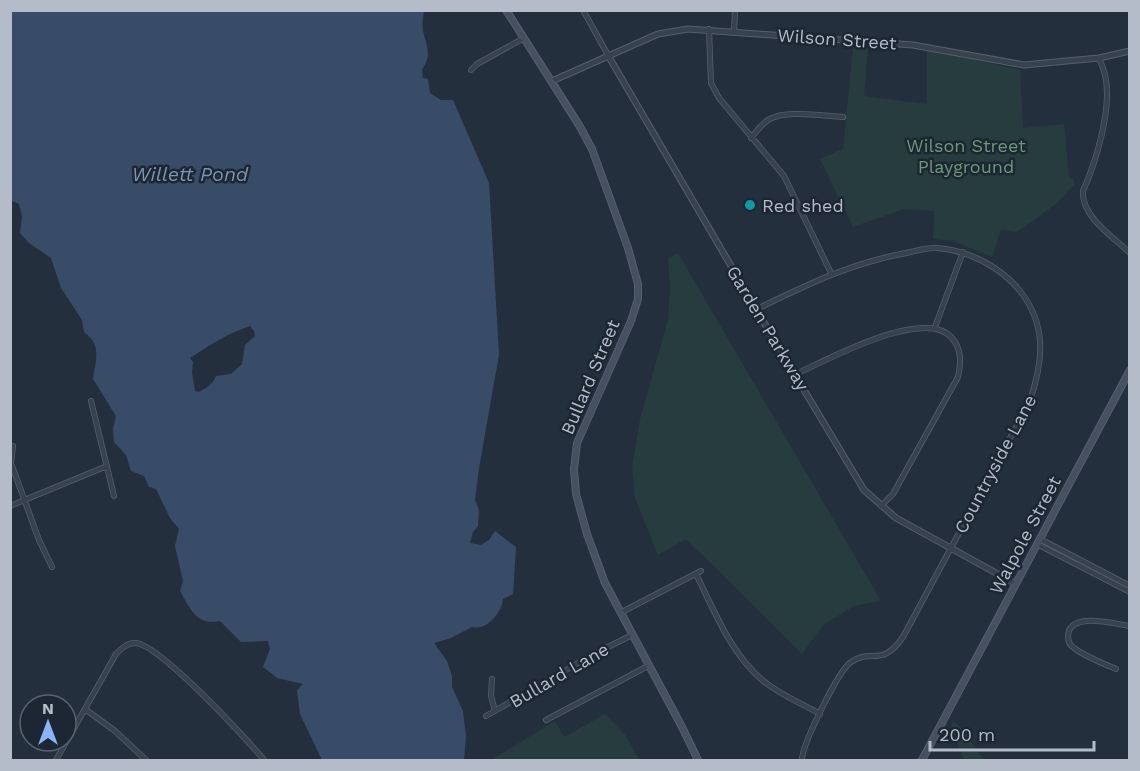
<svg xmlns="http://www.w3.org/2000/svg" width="1140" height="771" viewBox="0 0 1140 771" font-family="'Work Sans',sans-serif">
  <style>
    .green { fill: #263c3f }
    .water { fill: #394c67; fill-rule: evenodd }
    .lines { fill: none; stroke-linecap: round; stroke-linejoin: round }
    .minor-casing { stroke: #565f6c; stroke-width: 6 }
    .tertiary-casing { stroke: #565f6c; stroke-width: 7 }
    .secondary-casing { stroke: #565f6c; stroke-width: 8 }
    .minor { stroke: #38414e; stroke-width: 4.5 }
    .tertiary { stroke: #38414e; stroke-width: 5 }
    .secondary { stroke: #465061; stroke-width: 6 }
    .culture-dot { fill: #0f9aa8; stroke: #1d2633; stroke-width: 2 }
    .labels { text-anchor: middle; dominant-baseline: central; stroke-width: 5; stroke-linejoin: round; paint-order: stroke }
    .street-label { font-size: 18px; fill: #b4bcc9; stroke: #1d2633 }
    .park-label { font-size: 18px; fill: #6b9a76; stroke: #1d2633 }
    .poi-label { font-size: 18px; fill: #b4bcc9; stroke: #1d2633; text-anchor: start }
    .water-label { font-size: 20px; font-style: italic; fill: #7c92b1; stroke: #1d2633 }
  </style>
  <rect width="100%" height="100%" fill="#242f3e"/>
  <path class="green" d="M 853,47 L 868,48 L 864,96 L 927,104 L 927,49 L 1020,70 L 1023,128 L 1064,124 L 1069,176 L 1073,178 L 1075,184 L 1056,204 L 1017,232 L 1001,230 L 992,257 L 953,241 L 933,239 L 934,211 L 904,209 L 853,227 L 820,159 L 843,149 Z
    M 678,253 L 881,601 L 854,606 L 823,625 L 802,654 L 686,539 L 658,555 L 635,498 L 632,468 L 640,419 L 668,320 L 670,287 L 668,258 Z
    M 605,714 L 626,736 L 639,760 L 491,760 L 555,721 L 564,737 Z
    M 953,720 L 966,733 L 983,760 L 964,760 L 951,727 Z"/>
  <path class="water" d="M 10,11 L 424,11 C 423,17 422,25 423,31 C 427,48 432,54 422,70 L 423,78 L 428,79 L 430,93 L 441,100 L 453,100 L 489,183 L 499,355 L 479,468 L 475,500 L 479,510 L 478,526 L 473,532 L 470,543 L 481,545 L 489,540 L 495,531 L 516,547 L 513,594 L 503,599 C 502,612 487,631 472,627 L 451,638 L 434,643 L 447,661 L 452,676 L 452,687 L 463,711 L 466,736 L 464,760 L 322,760 L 300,714 L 297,690 L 303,684 L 277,678 L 263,667 L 270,649 L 268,641 L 241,642 L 220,621 C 196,626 190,608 180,591 L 183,581 L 175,546 L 179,529 L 170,518 L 156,489 L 149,487 L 144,476 L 131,471 L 126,455 L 114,442 L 113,429 L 116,416 L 93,379 C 96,359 102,345 84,332 L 82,320 L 61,288 L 51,258 L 29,243 L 20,233 L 22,216 L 19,204 L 10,200 ZM 250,326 L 254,331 L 255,336 L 245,345 L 242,364 L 231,374 L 216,376 C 213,384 206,389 198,392 L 195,391 L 192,373 L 193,362 L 190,358 C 208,346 228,333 250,326 Z"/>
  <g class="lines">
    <g class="minor-casing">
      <path id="minor" d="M 583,10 L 609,57
        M 709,29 L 711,83 L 719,98 L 784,176 L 831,273
        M 734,31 L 735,10
        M 1099,58 C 1102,65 1105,73 1106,80 C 1111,112 1096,162 1083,191 C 1081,216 1113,237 1130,253
        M 471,70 L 477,64 L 524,38
        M 751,138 C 756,132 761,125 768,120 C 785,109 823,116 843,117
        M 757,309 C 806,285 851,263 906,253 C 916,251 927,247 937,248 C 968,250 1001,267 1020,291 C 1048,326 1043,364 1029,403 L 903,637 C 882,668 871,648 851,662 C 838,671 802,745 802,760
        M 935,327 L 963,252
        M 796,374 C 827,360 925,306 952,338 C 962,350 961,362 958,377 L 893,494 L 881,506
        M 91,401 L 114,496
        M 13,446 L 11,463 L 39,540 L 52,567
        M 10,506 L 107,466
        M 1040,539 L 1130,586
        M 1037,544 L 1130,592
        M 696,574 C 714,610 730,652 761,679 C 778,694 801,703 820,714
        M 620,613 L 701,571
        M 1116,669 C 1102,663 1086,657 1074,648 C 1069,645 1068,641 1068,636 C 1069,611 1114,624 1130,626
        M 492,679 L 491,696 L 495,711
        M 85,709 L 115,731 L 146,760
        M 486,716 L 592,655 L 632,635
        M 546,720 L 648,666
        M 56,760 L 116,654 C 121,649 127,643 135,643 C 158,643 247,739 264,760"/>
    </g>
    <g class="tertiary-casing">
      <path id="tertiary" d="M 609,57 L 783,355 L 864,490 L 896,518 L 1016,584
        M 552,81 L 658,34 L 688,29 L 913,45 L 1024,65 L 1099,58 L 1130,51"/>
    </g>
    <g class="secondary-casing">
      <path id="secondary" d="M 506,10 L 579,125 L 592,149 L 628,248 L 638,284 L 638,299 L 631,321 L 577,443 L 574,469 L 576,494 L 587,534 L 605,583 L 682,727 L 698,760
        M 922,760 L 1130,370"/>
    </g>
    <use href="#minor" class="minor"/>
    <use href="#tertiary" class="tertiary"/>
    <use href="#secondary" class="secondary"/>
  </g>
  <circle class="culture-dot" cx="750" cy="205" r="6"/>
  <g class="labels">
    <g class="street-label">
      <text transform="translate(837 39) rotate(4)">Wilson Street</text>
      <text transform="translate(768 328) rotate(59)">Garden Parkway</text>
      <text transform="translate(590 377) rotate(-67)">Bullard Street</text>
      <text transform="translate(995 464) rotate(-62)">Countryside Lane</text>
      <text transform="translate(1025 535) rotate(-62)">Walpole Street</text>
      <text transform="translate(559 675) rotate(-30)">Bullard Lane</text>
    </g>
    <g class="park-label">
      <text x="966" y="145">Wilson Street<tspan x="966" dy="21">Playground</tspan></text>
    </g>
    <g class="poi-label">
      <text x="762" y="205">Red shed</text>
    </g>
    <g class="water-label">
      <text x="190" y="174">Willett Pond</text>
    </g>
  </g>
  <rect width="1140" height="771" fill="none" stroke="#b4bcc9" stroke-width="24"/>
  <g transform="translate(48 723)"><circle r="28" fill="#1d2633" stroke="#59626f" stroke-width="1.5"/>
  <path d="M0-4.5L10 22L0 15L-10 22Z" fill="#8ab4f8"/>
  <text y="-9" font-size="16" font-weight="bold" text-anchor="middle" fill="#b4bcc9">N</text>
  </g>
  <path d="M930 741v9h164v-9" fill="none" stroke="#b4bcc9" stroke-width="3"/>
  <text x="939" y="741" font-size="18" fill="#b4bcc9" stroke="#1d2633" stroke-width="4.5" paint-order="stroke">200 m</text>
</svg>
